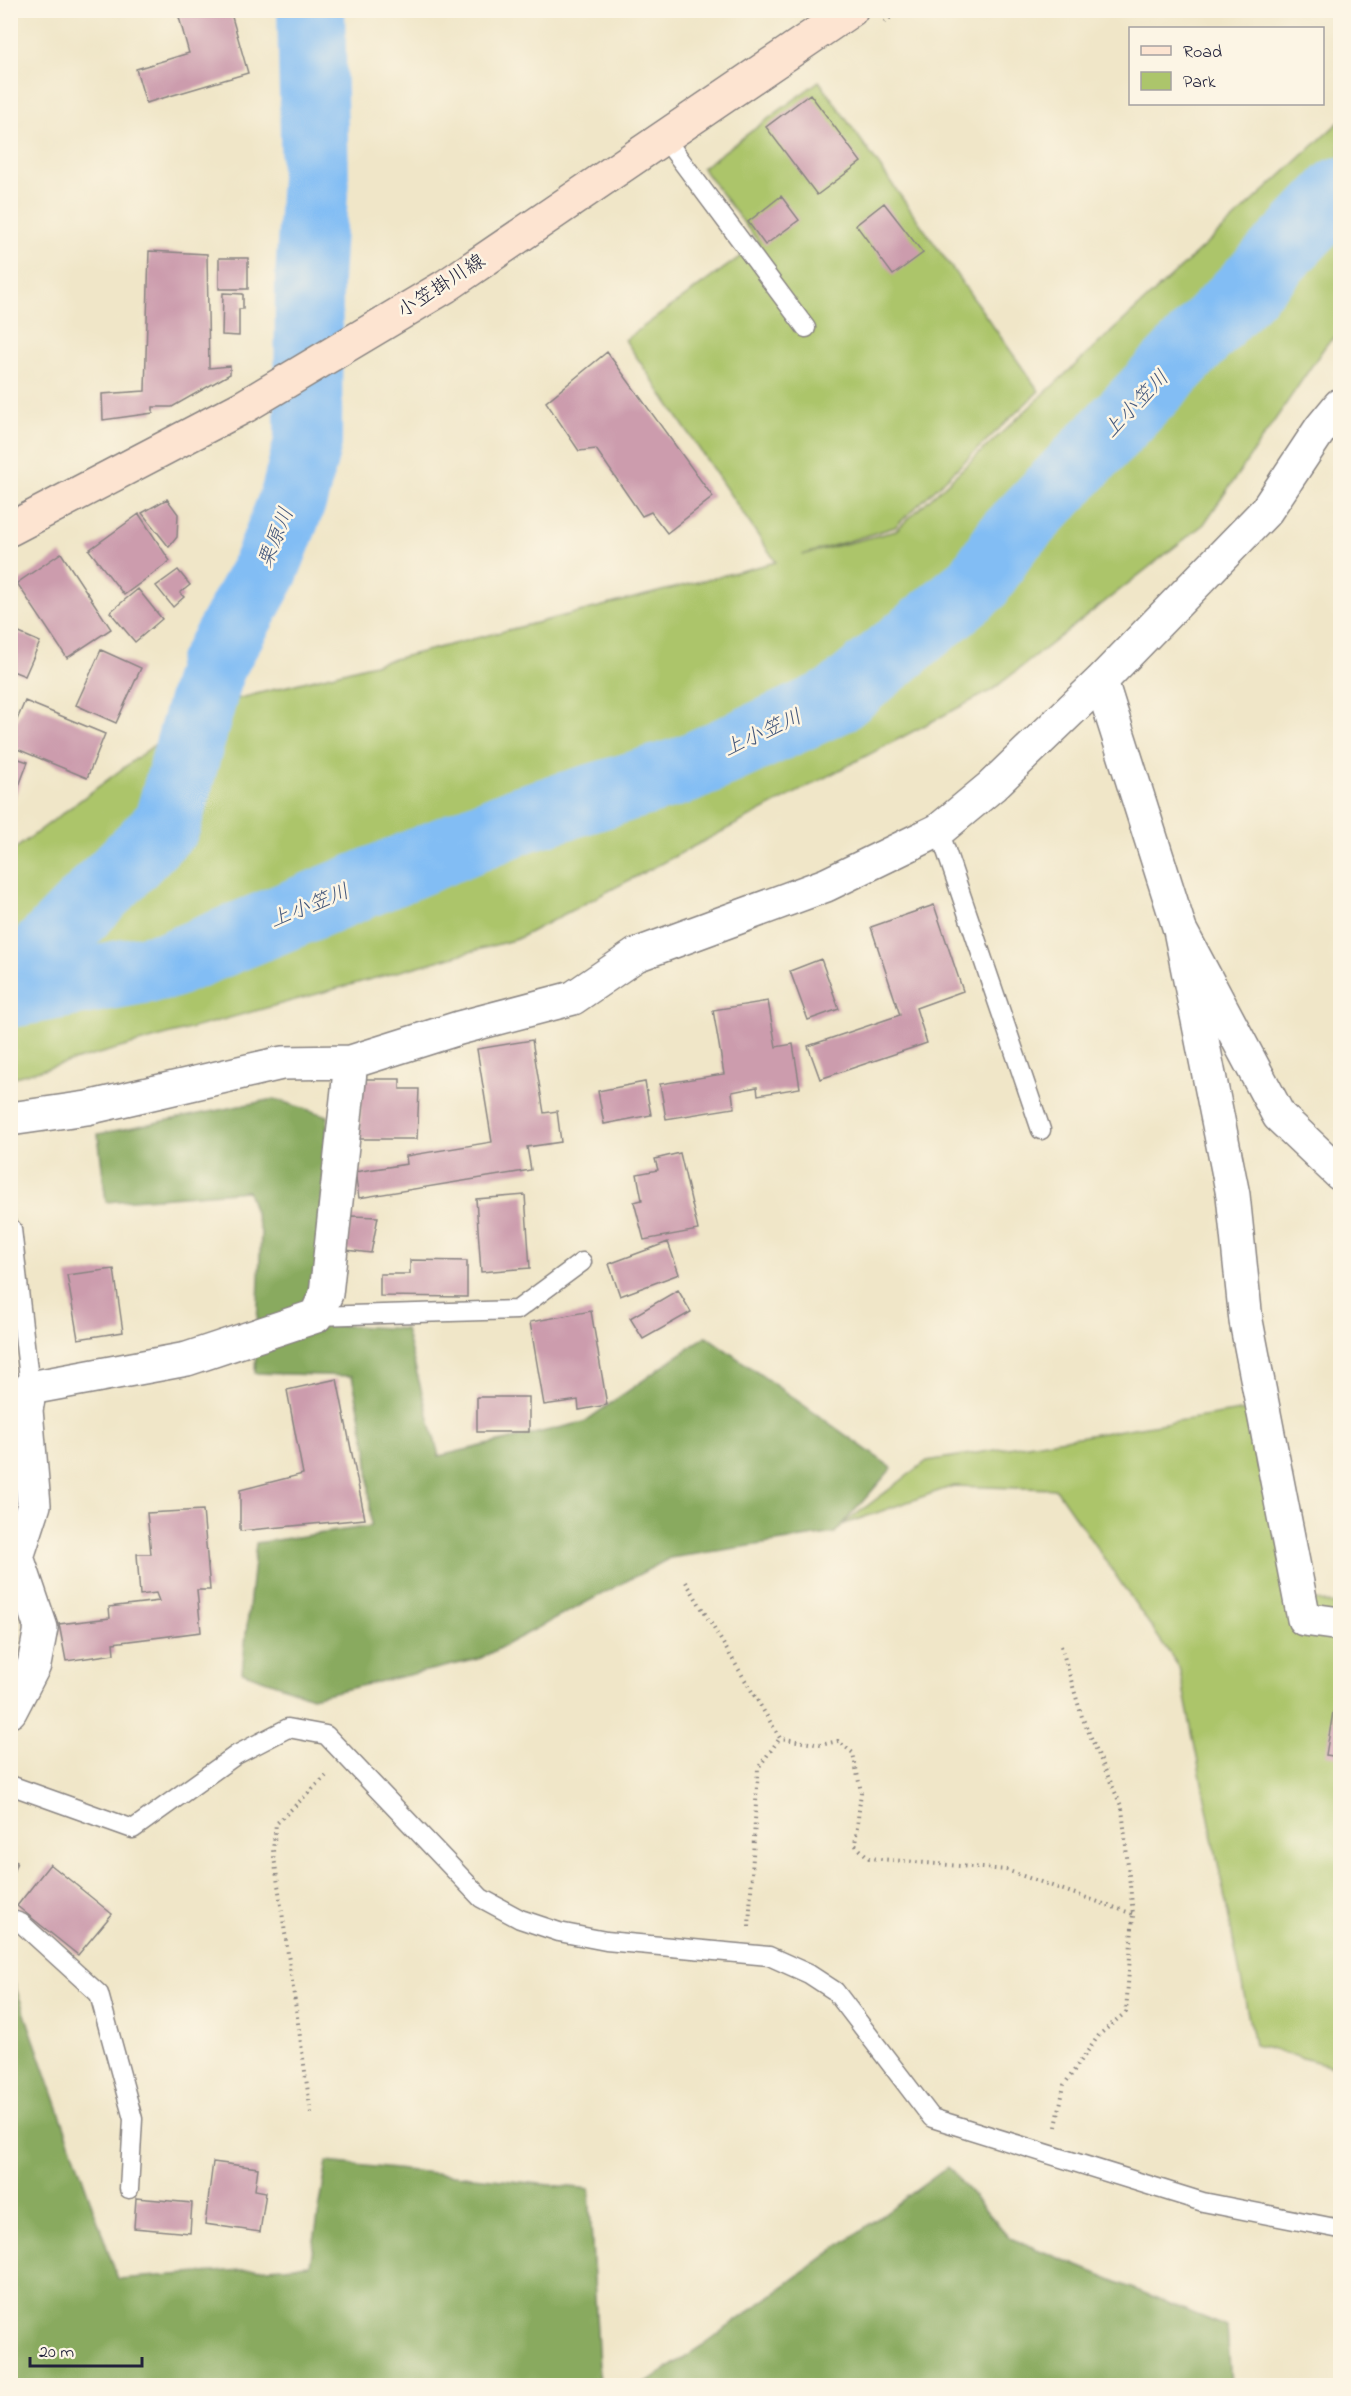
<svg xmlns="http://www.w3.org/2000/svg" width="1351" height="2396" viewBox="0 0 1351 2396" font-family="'Indie Flower','Klee One',sans-serif">
  <style>
    .green { fill: #acc56b; stroke: #677453; stroke-width: 1.5 }
    .forest { fill: #89aa5f; stroke: #56664d; stroke-width: 1.5 }
    .lines { fill: none; stroke-linecap: round; stroke-linejoin: round }
    .river { stroke: #82bdf4; stroke-width: 68 }
    .building { fill: #cc9cad }
    .lane-casing { stroke: #898482; stroke-width: 21 }
    .street-casing { stroke: #898482; stroke-width: 36 }
    .secondary-casing { stroke: #898482; stroke-width: 36 }
    .path { stroke: #898482; stroke-width: 4; stroke-dasharray: 1.5 4.5; stroke-linecap: butt }
    .lane { stroke: #fff; stroke-width: 18 }
    .street { stroke: #fff; stroke-width: 33 }
    .secondary { stroke: #fde4d1; stroke-width: 33 }
    .labels { text-anchor: middle; dominant-baseline: central; stroke-width: 5; stroke-linejoin: round; paint-order: stroke }
    .street-label { font-size: 20px; fill: #22223b; stroke: #fcf5e5 }
    .water-label { font-size: 21px; font-style: italic; fill: #44587c; stroke: #fcf5e5 }
  </style>
  <rect width="100%" height="100%" fill="#fcf5e5"/>
  <filter id="ink" filterUnits="userSpaceOnUse"><feTurbulence type="fractalNoise" baseFrequency=".0167" numOctaves="2"/><feDisplacementMap in="SourceGraphic" scale="12" xChannelSelector="R" yChannelSelector="G"/><feConvolveMatrix kernelMatrix="1 2 1 2 8 2 1 2 1" color-interpolation-filters="sRGB"/></filter>
  <filter id="wash" filterUnits="userSpaceOnUse"><feTurbulence type="fractalNoise" baseFrequency=".008" numOctaves="4" result="noise"/><feDisplacementMap in="SourceGraphic" scale="24" xChannelSelector="R" yChannelSelector="G"/><feGaussianBlur stdDeviation="1.35" result="paint"/><feColorMatrix in="noise" values="0 0 0 0 0 0 0 0 0 0 0 0 0 0 0 0 0 1.4 0 .05"/><feComposite in="paint" operator="in"/></filter>
  <g filter="url(#wash)">
    <rect width="100%" height="100%" fill="#f0e6c8"/>
    <path class="green" d="M 819,81 L 1039,391 L 895,527 L 802,555 L 895,531 L 1340,121 L 1340,332 L 1326,345 L 1204,524 L 992,690 L 517,939 L 11,1078 L 11,852 L 205,707 L 776,562 L 625,340 L 759,243 L 702,168 Z
      M 1265,1407 L 1313,1600 L 1340,1605 L 1340,2068 L 1254,2045 L 1179,1667 L 1056,1489 L 953,1486 L 842,1525 L 927,1461 Z"/>
    <path class="forest" d="M 274,1099 L 328,1116 L 317,1300 L 336,1325 L 405,1329 L 439,1456 L 584,1422 L 706,1336 L 892,1468 L 835,1533 L 670,1558 L 479,1659 L 312,1697 L 242,1672 L 256,1543 L 371,1526 L 367,1448 L 352,1376 L 255,1373 L 261,1232 L 248,1191 L 106,1202 L 98,1134 Z
      M 11,1974 L 118,2279 L 310,2265 L 327,2162 L 589,2189 L 600,2385 L 11,2385 Z
      M 948,2167 L 1010,2238 L 1227,2327 L 1231,2385 L 642,2385 L 703,2345 Z"/>
    <g class="lines">
      <path class="river" d="M 10,984 L 167,824 L 212,666 L 265,570 L 294,496 L 308,442 L 309,279 L 315,178 L 311,10
        M 10,994 L 169,965 L 522,819 L 685,770 L 837,700 L 978,584 L 1007,540 L 1340,191"/>
    </g>
    <g id="blocks">
      <path class="building" d="M 177,10 L 230,10 L 248,73 L 146,103 L 136,69 L 189,53 Z
        M 810,94 L 861,162 L 817,195 L 766,127 Z
        M 781,196 L 799,220 L 765,245 L 748,222 Z
        M 884,203 L 923,253 L 893,275 L 856,225 Z
        M 149,251 L 207,254 L 209,368 L 230,366 L 230,374 L 172,407 L 153,407 L 153,413 L 103,420 L 102,394 L 145,391 Z
        M 219,258 L 248,258 L 248,289 L 219,289 Z
        M 223,293 L 243,294 L 243,309 L 239,309 L 239,336 L 222,335 Z
        M 607,352 L 713,497 L 667,533 L 651,512 L 642,516 L 596,449 L 579,451 L 546,402 Z
        M 167,499 L 178,514 L 177,537 L 169,547 L 142,513 Z
        M 139,514 L 170,561 L 124,595 L 89,550 Z
        M 61,553 L 111,629 L 67,658 L 17,583 Z
        M 178,570 L 190,585 L 180,593 L 184,597 L 173,607 L 156,586 Z
        M 138,589 L 162,619 L 135,642 L 110,612 Z
        M 10,629 L 40,642 L 25,676 L 10,670 Z
        M 101,650 L 141,668 L 116,723 L 76,705 Z
        M 25,701 L 105,734 L 87,778 L 10,746 L 10,736 Z
        M 10,756 L 28,762 L 11,807 L 10,807 Z
        M 934,905 L 963,991 L 916,1008 L 927,1043 L 820,1079 L 808,1046 L 900,1015 L 871,927 Z
        M 821,959 L 839,1009 L 808,1020 L 790,971 Z
        M 768,1001 L 776,1047 L 793,1044 L 800,1088 L 758,1095 L 757,1087 L 732,1092 L 734,1108 L 666,1119 L 660,1084 L 724,1074 L 713,1010 Z
        M 532,1040 L 544,1113 L 557,1111 L 561,1142 L 527,1147 L 531,1170 L 359,1198 L 355,1172 L 407,1164 L 406,1156 L 492,1142 L 477,1049 Z
        M 361,1079 L 400,1079 L 400,1089 L 419,1089 L 417,1139 L 360,1139 Z
        M 645,1082 L 651,1115 L 604,1124 L 598,1091 Z
        M 680,1153 L 698,1230 L 644,1240 L 634,1202 L 642,1200 L 637,1174 L 658,1170 L 655,1159 Z
        M 525,1195 L 530,1268 L 481,1272 L 476,1199 Z
        M 351,1216 L 378,1217 L 371,1253 L 346,1250 Z
        M 668,1242 L 679,1274 L 620,1296 L 609,1264 Z
        M 410,1260 L 467,1261 L 467,1297 L 380,1296 L 380,1274 L 410,1274 Z
        M 114,1269 L 123,1332 L 78,1339 L 67,1275 Z
        M 678,1290 L 691,1312 L 643,1339 L 630,1318 Z
        M 591,1311 L 607,1405 L 579,1410 L 578,1400 L 544,1405 L 530,1322 Z
        M 337,1379 L 365,1519 L 240,1531 L 240,1490 L 303,1474 L 287,1390 Z
        M 477,1397 L 529,1397 L 529,1432 L 477,1432 Z
        M 203,1510 L 210,1590 L 197,1590 L 201,1632 L 113,1643 L 114,1654 L 66,1661 L 59,1624 L 110,1618 L 109,1607 L 159,1601 L 156,1593 L 140,1595 L 137,1554 L 151,1554 L 147,1513 Z
        M 1333,1712 L 1340,1713 L 1340,1757 L 1326,1755 Z
        M 10,1859 L 17,1862 L 11,1878 L 10,1878 Z
        M 50,1864 L 112,1914 L 78,1955 L 17,1906 Z
        M 213,2162 L 258,2168 L 255,2190 L 266,2192 L 260,2232 L 205,2224 Z
        M 136,2198 L 192,2203 L 190,2233 L 134,2228 Z"/>
    </g>
  </g>
  <g filter="url(#ink)">
    <use href="#blocks" fill-opacity="0" stroke="#898482" stroke-width="1.5"/>
    <g class="lines">
      <g class="lane-casing">
        <path id="lane" d="M 665,139 L 806,328
          M 939,830 L 1041,1130
          M 12,1229 L 30,1388
          M 316,1316 L 517,1310 L 582,1262
          M 10,1785 L 133,1829 L 236,1755 L 288,1728 L 326,1735 L 481,1898 L 520,1919 L 559,1932 L 606,1941 L 769,1956 L 809,1974 L 835,1991 L 932,2118 L 1203,2202 L 1340,2229
          M 10,1919 L 21,1923 L 99,1994 L 133,2119 L 129,2189"/>
      </g>
      <g class="street-casing">
        <path id="street" d="M 1101,681 L 1180,930 L 1279,1116 L 1340,1174
          M 1180,930 L 1233,1195 L 1246,1321 L 1304,1619 L 1340,1624
          M 10,1119 L 87,1108 L 282,1063 L 351,1062 L 459,1028 L 573,998 L 636,955 L 826,885 L 939,830 L 992,786 L 1101,681 L 1266,511 L 1321,428 L 1340,405
          M 10,1557 L 17,1557 L 34,1505 L 26,1410 L 30,1388 L 187,1359 L 316,1316 L 326,1294 L 351,1062
          M 10,1711 L 34,1665 L 41,1628 L 17,1557"/>
      </g>
      <g class="secondary-casing">
        <path id="secondary" d="M 10,529 L 245,406 L 446,286 L 851,10"/>
      </g>
      <path class="path" d="M 884,22 L 901,10
        M 686,1582 L 780,1738 L 821,1745 L 838,1741 L 853,1753 L 861,1792 L 855,1845 L 869,1858 L 1006,1870 L 1133,1914
        M 749,1927 L 758,1768 L 780,1738
        M 311,2113 L 273,1850 L 276,1824 L 326,1776
        M 1056,2127 L 1064,2085 L 1099,2035 L 1126,2012 L 1133,1914 L 1122,1808 L 1082,1717 L 1061,1646"/>
      <use href="#lane" class="lane"/>
      <use href="#street" class="street"/>
      <use href="#secondary" class="secondary"/>
    </g>
  </g>
  <g class="labels">
    <g class="street-label">
      <text transform="translate(442 287) rotate(-33)">小笠掛川線</text>
    </g>
    <g class="water-label">
      <text transform="translate(1137 405) rotate(-46)">上小笠川</text>
      <text transform="translate(277 538) rotate(-68)">栗原川</text>
      <text transform="translate(763 734) rotate(-25)">上小笠川</text>
      <text transform="translate(310 907) rotate(-22)">上小笠川</text>
    </g>
  </g>
  <rect width="1351" height="2396" fill="none" stroke="#fcf5e5" stroke-width="36"/>
  <rect x="1129" y="27" width="195" height="78" fill="#fcf5e5" stroke="#a5a1a1" stroke-width="1.5"/>
  <rect x="1141" y="46" width="30" height="9" fill="#fde4d1" stroke="#a5a1a1" stroke-width="1.5"/>
  <text x="1183" y="57" font-size="18" fill="#22223b">Road</text>
  <rect x="1141" y="72" width="30" height="18" fill="#acc56b" stroke="#a5a1a1" stroke-width="1.5"/>
  <text x="1183" y="87" font-size="18" fill="#22223b">Park</text>
  <path d="M30 2357v9h112v-9" fill="none" stroke="#22223b" stroke-width="3"/>
  <text x="39" y="2357" font-size="18" fill="#22223b" stroke="#fcf5e5" stroke-width="4.5" paint-order="stroke">20 m</text>
</svg>
